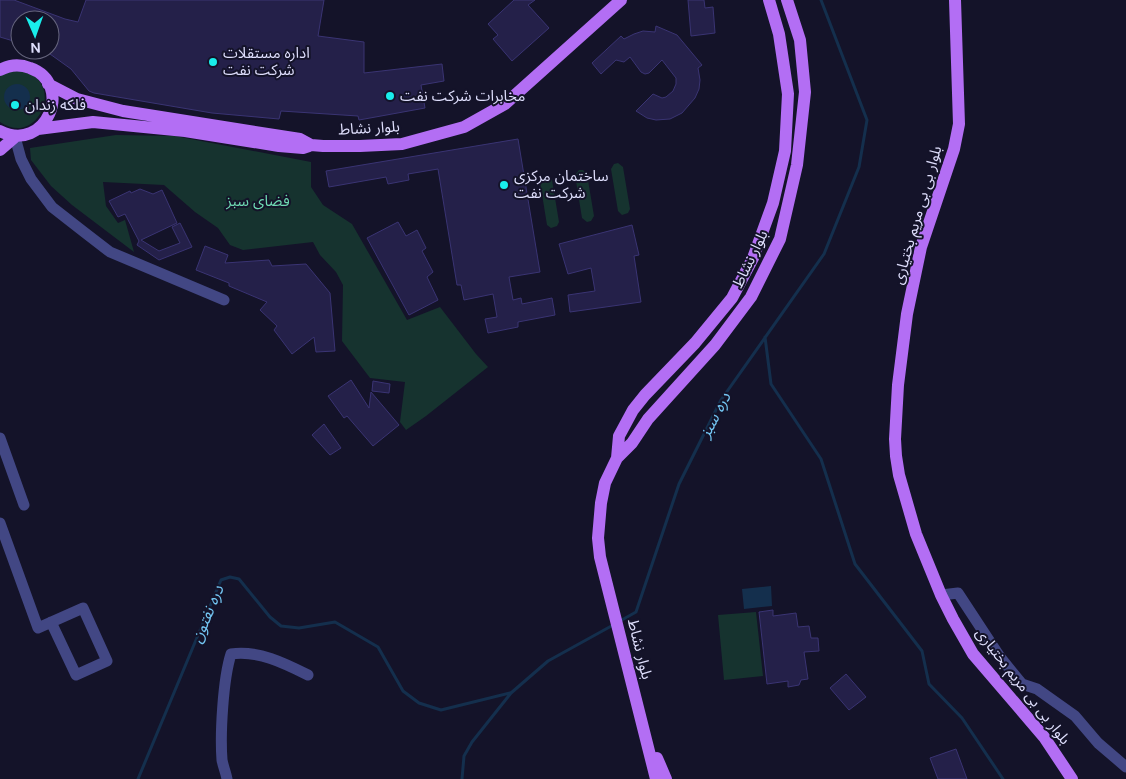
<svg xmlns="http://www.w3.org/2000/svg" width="1126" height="779" viewBox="0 0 1126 779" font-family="'DM Sans','Noto Sans Arabic',sans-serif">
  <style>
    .green { fill: #16332f }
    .water { fill: #142f4d }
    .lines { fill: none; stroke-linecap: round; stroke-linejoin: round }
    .stream { stroke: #142f4d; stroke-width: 3 }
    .building { fill: #242049; stroke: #3a3473 }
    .minor { stroke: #424784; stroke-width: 11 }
    .major { stroke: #b36ef4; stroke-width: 12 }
    .poi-dot { fill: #19edeb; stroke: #141329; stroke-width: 2 }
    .labels { text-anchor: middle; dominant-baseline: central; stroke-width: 4; stroke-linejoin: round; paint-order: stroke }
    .poi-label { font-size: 15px; fill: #dedefc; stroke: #141329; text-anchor: start }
    .street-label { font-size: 15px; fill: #dedefc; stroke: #141329 }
    .park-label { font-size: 15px; fill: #6ed8b2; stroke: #141329 }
    .water-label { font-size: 16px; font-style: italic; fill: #74c7f4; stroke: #141329 }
  </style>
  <rect width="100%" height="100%" fill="#141329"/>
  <path class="green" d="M 12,70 C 71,72 40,150 0,122 L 0,76 Z
    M 116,135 L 175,136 L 311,162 L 311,187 L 323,205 L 352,224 L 407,320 L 440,307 L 476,354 L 488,367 L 426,416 L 406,430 L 400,422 L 405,382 L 370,378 L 342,341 L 343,285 L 336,272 L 320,255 L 313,242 L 243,250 L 230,245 L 218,228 L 195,212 L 164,185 L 103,182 L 106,206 L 118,223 L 125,220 L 134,252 L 72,205 L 51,186 L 31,160 L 30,148 Z
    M 618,163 L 623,167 L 630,209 L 628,213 L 622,215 L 618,211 L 611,169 L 614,164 Z
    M 579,170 L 583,170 L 587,174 L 594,216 L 591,221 L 587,222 L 582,218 L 575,175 Z
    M 547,176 L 552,180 L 559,222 L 557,226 L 551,228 L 547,225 L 540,182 L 543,177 Z
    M 756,612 L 763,676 L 724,680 L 718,615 Z"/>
  <path class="water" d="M4 97a13 13 0 1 1 26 0a13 13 0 1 1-26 0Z
    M 771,586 L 772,606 L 744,609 L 742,589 Z"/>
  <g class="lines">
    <path class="stream" d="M 765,337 L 771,384 L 821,459 L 855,564 L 922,651 L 929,684 L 962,718 L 1003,779
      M 620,621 L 636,612 L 679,484 L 721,400 L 824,254 L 859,167 L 867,120 L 821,0
      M 138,779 L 221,580 L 230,577 L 239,579 L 270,617 L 281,626 L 299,628 L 335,622 L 378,647 L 403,691 L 419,703 L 441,710 L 510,693
      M 462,779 L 464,756 L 472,742 L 511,693 L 548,661 L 615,624"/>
  </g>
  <path class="building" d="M 0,0 L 14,0 L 65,19 L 78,22 L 86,0 L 324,0 L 318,36 L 364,42 L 364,73 L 442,64 L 444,81 L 421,85 L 425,108 L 359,120 L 358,116 L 281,111 L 279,119 L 212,113 L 94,93 L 89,91 L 71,69 L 50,54 L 50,20 L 20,20 L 20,43 L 0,37 Z
    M 514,0 L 535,0 L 528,5 L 549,28 L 512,61 L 493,39 L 498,35 L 488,24 Z
    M 688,0 L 704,0 L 705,8 L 713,7 L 715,33 L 691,36 Z
    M 656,26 L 677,35 L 702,65 L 698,68 L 700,80 L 699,89 L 695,98 L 682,113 L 670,119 L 656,120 L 647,118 L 636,111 L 653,94 L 662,98 L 666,97 L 673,91 L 676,84 L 676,78 L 662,60 L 649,73 L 645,74 L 641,72 L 630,57 L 624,62 L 616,60 L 601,74 L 592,63 L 621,36 L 624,39 L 634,34 L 643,31 L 655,32 Z
    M 518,139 L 540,272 L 509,277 L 513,300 L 521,298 L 522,304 L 552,298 L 555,315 L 518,322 L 518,327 L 488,333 L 485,319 L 497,317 L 493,294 L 464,300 L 461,285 L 457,285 L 438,169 L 408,174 L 409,180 L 388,184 L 386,177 L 329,187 L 326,171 Z
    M 140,189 L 153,194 L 162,190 L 177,223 L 141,240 L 159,251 L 180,243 L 172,227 L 180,223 L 192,247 L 159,260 L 137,245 L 139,241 L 125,214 L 118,217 L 109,201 L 130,191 L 131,193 Z
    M 398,222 L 406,236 L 417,230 L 426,248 L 422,251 L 433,272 L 427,277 L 438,300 L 409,315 L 367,238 Z
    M 632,225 L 639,255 L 634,256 L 641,302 L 570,312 L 568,295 L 595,291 L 591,268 L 568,274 L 559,244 Z
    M 205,246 L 228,255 L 225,263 L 269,260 L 272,266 L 306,264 L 330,293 L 335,351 L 316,352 L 314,337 L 292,354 L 274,330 L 277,326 L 260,310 L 267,302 L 229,286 L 229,283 L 196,270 Z
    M 351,380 L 369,408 L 371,392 L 399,425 L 373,446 L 347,416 L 344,418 L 328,396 Z
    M 373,381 L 390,384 L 389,393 L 372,391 Z
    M 324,424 L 341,448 L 330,455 L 312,435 Z
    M 773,610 L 773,616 L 796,613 L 798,627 L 809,626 L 811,638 L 818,638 L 819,651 L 804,652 L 808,679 L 801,680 L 799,685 L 788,687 L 788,681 L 767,684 L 759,612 Z
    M 846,674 L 866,697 L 849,710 L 830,688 Z
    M 956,749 L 967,779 L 938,779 L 930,758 Z"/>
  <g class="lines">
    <path class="minor" d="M 15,137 L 21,159 L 31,179 L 52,207 L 84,232 L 110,252 L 224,300
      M 0,438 L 24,505
      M 0,523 L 38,628 L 83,608 L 107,661 L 76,675 L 51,622
      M 941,595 L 958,593 L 1000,657 L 1022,684 L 1037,689 L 1075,716 L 1098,743 L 1126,767
      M 227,779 C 226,773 223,766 222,760 C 220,734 223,679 231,654 C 258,650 284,663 308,675"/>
    <path class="major" d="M 955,0 L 959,124 L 954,149 L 921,247 L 907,314 L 898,385 L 895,439 L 896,456 L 899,475 L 916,534 L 941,595 L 953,619 L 973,654 L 1044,737 L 1072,779
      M 0,70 C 9,65 20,64 30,68 C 75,84 46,154 0,131
      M 48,84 L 77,99 L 123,111 L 300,139 L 311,145 L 323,146 L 360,146 L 402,144 L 464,127 L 505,104 L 621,0
      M 38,129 L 93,122 L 185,131 L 279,146 L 303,148 L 309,146
      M 0,150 L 15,137
      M 617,458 L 619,436 L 633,410 L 645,395 L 695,343 L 732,298 L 753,258 L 773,203 L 785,151 L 788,94 L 779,34 L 769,0
      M 657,758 L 666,779
      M 656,779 L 600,557 L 598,538 L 601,503 L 605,483 L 617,458 L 632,443 L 648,419 L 715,345 L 751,297 L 780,239 L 797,165 L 805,92 L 800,40 L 787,0"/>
  </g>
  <g class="poi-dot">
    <circle cx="213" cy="62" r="5"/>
    <circle cx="390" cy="96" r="5"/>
    <circle cx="15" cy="105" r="5"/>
    <circle cx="504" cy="185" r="5"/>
  </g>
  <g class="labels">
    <g class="poi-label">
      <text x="223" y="53">اداره مستقلات<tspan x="223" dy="17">شرکت نفت</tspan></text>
      <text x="400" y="96">مخابرات شرکت نفت</text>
      <text x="25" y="105">فلکه زندان</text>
      <text x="514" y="176">ساختمان مرکزی<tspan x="514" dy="17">شرکت نفت</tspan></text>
    </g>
    <g class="street-label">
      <text transform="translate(369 128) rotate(-3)">بلوار نشاط</text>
      <text transform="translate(917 215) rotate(-74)">بلوار بی بی مریم بختیاری</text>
      <text transform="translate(750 259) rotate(-64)">بلوار نشاط</text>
      <text transform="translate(640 649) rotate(76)">بلوار نشاط</text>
      <text transform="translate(1023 686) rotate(52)">بلوار بی بی مریم بختیاری</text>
    </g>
    <g class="park-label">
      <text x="258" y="201">فضای سبز</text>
    </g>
    <g class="water-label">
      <text transform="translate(715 415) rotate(-62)">دره سبز</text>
      <text transform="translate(207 614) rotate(-67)">دره نفتون</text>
    </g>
  </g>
  <g transform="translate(35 35) rotate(178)"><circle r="24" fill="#141329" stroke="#65647d"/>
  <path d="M0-4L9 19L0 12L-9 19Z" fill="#19edeb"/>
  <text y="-8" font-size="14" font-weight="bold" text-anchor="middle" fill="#dedefc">N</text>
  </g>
</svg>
